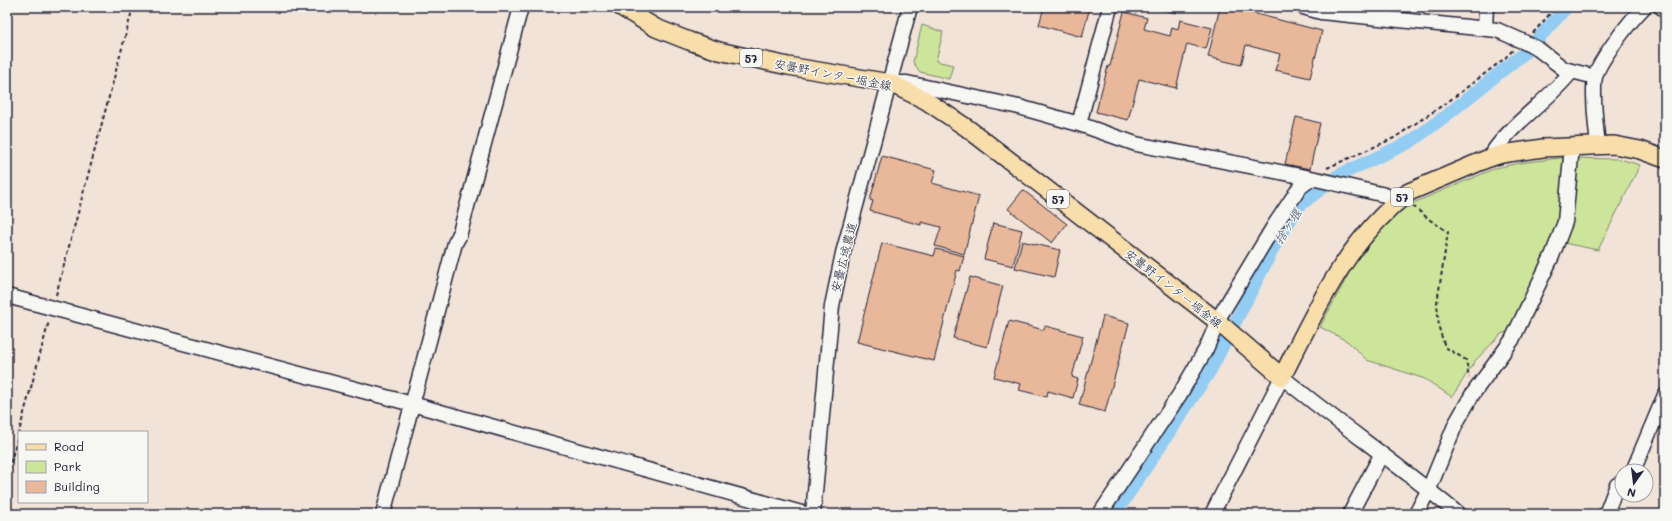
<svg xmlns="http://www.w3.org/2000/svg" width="1672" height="521" viewBox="0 0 1672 521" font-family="Mali,'Klee One',sans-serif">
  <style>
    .green { fill: #cde59a; stroke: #78846a }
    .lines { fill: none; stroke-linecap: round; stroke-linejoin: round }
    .canal { stroke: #93cdf3; stroke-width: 13 }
    .building { fill: #e9b89a; stroke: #22223b }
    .minor-casing { stroke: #22223b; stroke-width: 17 }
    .major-casing { stroke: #22223b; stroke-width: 20 }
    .path { stroke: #22223b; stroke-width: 2; stroke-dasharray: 4 3; stroke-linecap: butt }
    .minor { stroke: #f6f6f2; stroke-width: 14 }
    .major { stroke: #f8deab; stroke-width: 17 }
    .labels { text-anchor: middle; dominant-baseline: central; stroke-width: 3; stroke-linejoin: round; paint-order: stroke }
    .shield { fill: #f6f6f2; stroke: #626272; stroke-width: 1 }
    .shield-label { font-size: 11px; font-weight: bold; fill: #22223b }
    .street-label { font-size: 12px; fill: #22223b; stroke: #f6f6f2 }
    .water-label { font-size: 13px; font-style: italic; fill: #445572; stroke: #f6f6f2 }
  </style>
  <rect width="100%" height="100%" fill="#f2e3d8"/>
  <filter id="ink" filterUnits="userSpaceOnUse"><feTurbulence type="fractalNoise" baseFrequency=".025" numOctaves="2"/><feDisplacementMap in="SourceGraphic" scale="8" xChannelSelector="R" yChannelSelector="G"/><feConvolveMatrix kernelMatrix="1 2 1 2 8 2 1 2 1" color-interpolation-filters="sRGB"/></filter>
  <g filter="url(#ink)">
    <path class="green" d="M 922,25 L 943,32 L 936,61 L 953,65 L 949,79 L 920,72 L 913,62 Z
      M 1560,158 L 1620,159 L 1640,165 L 1598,250 L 1554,241 L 1524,326 L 1501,334 L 1475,361 L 1452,397 L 1425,379 L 1367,360 L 1347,341 L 1320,327 L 1354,264 L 1384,226 L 1406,206 L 1496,168 L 1519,163 Z"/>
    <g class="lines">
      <path class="canal" d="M 1115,514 L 1210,371 L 1278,239 L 1300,205 L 1339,175 L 1410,142 L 1443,118 L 1527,51 L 1567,7"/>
    </g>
    <path class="building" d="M 1044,7 L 1090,7 L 1082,37 L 1039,25 Z
      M 1152,7 L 1178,7 L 1176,13 Z
      M 1220,7 L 1229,7 L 1322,31 L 1310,78 L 1275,70 L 1280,54 L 1246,45 L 1241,65 L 1208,57 Z
      M 1124,12 L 1147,18 L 1144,29 L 1170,36 L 1172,27 L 1178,29 L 1180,20 L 1212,28 L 1206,49 L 1187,44 L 1176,88 L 1139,79 L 1128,120 L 1096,112 L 1108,66 L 1110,66 Z
      M 1296,117 L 1320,123 L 1310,169 L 1285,164 Z
      M 882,156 L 936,170 L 932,183 L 979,196 L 964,254 L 935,246 L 941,227 L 921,222 L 921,225 L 870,211 L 873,201 L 870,200 Z
      M 1023,190 L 1067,224 L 1052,243 L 1008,209 Z
      M 993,223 L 1022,230 L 1013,266 L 984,259 Z
      M 1022,241 L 1060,250 L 1054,277 L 1015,268 Z
      M 882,243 L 934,256 L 936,249 L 964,256 L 960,271 L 957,270 L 934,361 L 857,342 Z
      M 970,277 L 1003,286 L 987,347 L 953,338 Z
      M 1103,316 L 1129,323 L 1105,412 L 1079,405 Z
      M 1009,321 L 1044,330 L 1045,326 L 1083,336 L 1072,377 L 1078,379 L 1073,398 L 1048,391 L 1047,397 L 1019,390 L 1021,384 L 994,377 Z"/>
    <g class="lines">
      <g class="minor-casing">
        <path id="minor" d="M 1303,7 L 1321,12 L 1497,30 L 1522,41 L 1538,49 L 1564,69 L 1595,77
          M 1661,7 L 1665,10
          M 1485,28 L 1486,7
          M 891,83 L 907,83 L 1019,107 L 1079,124 L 1136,144 L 1316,179 L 1385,195 L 1398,201
          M 1079,124 L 1110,7
          M 1598,145 C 1596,128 1592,93 1595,77 C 1599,60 1631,20 1644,7
          M 1489,158 C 1510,124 1546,103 1571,72
          M 7,296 L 412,404 L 805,514
          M 1633,471 L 1665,395
          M 383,514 L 455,243 L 459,236 L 521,7
          M 813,514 L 832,306 L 843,253 L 910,7
          M 1100,514 L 1180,394 L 1206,349 L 1221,314 L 1274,226 L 1300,187 L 1311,179
          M 1212,514 L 1282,377 C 1339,424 1401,466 1458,514
          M 1350,514 L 1381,455
          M 1416,514 L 1429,489 L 1456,423 L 1472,395 L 1512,340 L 1552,256 L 1565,222 L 1572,146
          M 1606,514 L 1617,485 L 1622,483"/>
      </g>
      <g class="major-casing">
        <path id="major" d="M 621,7 L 656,28 L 689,41 L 719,51 L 788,66 L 890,83 L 925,100 L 967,128 L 1014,164 L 1217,321 L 1282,377 C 1317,308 1346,241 1409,192 L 1489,158 L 1502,154 L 1543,148 L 1614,145 L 1640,150 L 1665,159"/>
      </g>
      <path class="path" d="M 1533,33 L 1556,7
        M 1327,168 L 1394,138 L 1449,101 L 1504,59 L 1513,50
        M 1413,206 L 1430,220 L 1448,232 L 1437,303 L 1439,328 L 1445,347 L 1466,360 L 1469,378
        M 56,295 L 133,7
        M 7,476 L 49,321"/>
      <use href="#minor" class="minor"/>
      <use href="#major" class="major"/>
    </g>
  </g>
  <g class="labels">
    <g class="shield">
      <rect x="740" y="49" width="22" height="18" rx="3"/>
      <rect x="1391" y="188" width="22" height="18" rx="3"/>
      <rect x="1047" y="190" width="22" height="18" rx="3"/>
    </g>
    <g class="shield-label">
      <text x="751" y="58">57</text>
      <text x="1402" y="197">57</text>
      <text x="1058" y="199">57</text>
    </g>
    <g class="street-label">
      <text transform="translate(833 74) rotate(11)">安曇野インター堀金線</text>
      <text transform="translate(843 257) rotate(-76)">安曇広域農道</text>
      <text transform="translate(1174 288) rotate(38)">安曇野インター堀金線</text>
    </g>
    <g class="water-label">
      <text transform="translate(1287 226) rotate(-57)">捨ヶ堰</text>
    </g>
  </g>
  <rect width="1672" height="521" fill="none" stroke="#f6f6f2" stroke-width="24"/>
  <rect x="12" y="12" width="1648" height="497" fill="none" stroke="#22223b" stroke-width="1.5" filter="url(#ink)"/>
  <rect x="18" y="431" width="130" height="72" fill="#f6f6f2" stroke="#a1a1a9"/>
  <rect x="26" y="444" width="20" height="6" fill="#f8deab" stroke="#a1a1a9"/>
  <text x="54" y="451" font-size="12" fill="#22223b">Road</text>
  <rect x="26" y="461" width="20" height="12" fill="#cde59a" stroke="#a1a1a9"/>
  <text x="54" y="471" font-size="12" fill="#22223b">Park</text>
  <rect x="26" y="481" width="20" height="12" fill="#e9b89a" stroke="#a1a1a9"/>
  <text x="54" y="491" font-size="12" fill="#22223b">Building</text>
  <g transform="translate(1634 483) rotate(194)"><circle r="19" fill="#f6f6f2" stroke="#a1a1a9"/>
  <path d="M0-3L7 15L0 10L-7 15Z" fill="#22223b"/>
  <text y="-6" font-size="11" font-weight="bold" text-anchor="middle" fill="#22223b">N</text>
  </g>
</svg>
